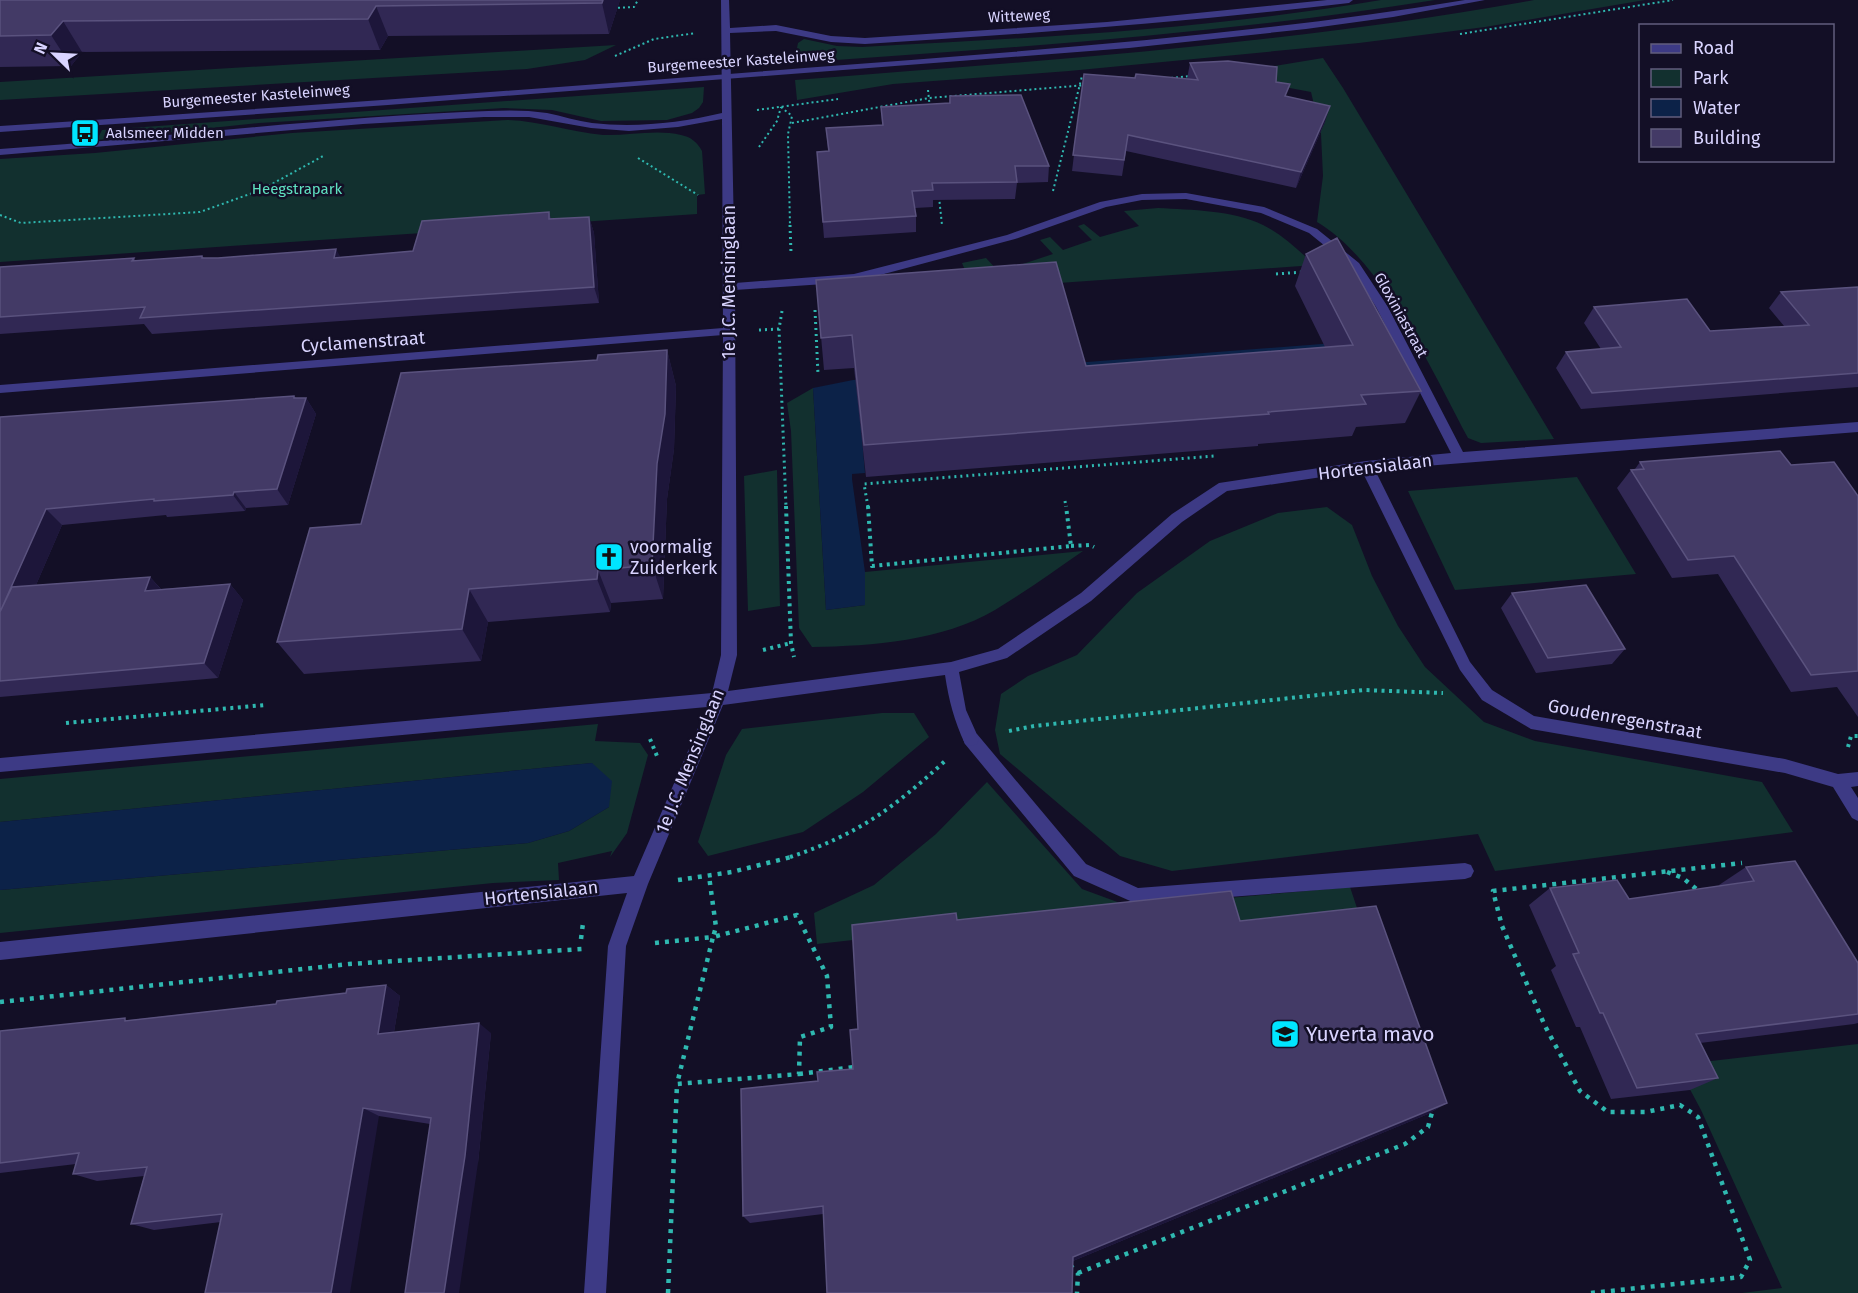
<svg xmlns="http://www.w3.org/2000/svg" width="1858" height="1293" viewBox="0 0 1858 1293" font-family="'Fira Sans',sans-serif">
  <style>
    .green { fill: #12302f }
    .water { fill: #0c2248 }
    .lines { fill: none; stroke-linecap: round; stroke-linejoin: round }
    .path-far3 { stroke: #2fb8b0; stroke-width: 2; stroke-dasharray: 2 3; stroke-linecap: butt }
    .path-far2 { stroke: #2fb8b0; stroke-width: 3; stroke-dasharray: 2 4; stroke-linecap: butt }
    .path-far1 { stroke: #2fb8b0; stroke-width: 4; stroke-dasharray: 3 4.5; stroke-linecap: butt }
    .path { stroke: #2fb8b0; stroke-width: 4.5; stroke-dasharray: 4 6; stroke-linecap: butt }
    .service { fill: #3d3a85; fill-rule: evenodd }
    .minor { fill: #3d3a85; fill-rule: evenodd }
    .wall { fill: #312854 }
    .shaded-wall { fill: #1d163a }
    .building { fill: #433a66; stroke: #5a527e; stroke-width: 1.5 }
    .labels { text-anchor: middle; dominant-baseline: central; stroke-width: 5; stroke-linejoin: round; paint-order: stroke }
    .far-street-label { font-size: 15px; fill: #d9d4ff; stroke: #130f26 }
    .far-poi-label { font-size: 15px; fill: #d9d4ff; stroke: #130f26; text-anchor: start }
    .far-park-label { font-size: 15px; fill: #5fe0c0; stroke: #130f26 }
    .street-label { font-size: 18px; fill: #d9d4ff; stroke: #130f26 }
    .poi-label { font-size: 18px; fill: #d9d4ff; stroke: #130f26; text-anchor: start }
    .near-poi-label { font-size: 21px; fill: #d9d4ff; stroke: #130f26; text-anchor: start }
  </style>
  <rect width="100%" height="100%" fill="#130f26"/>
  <path class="green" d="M 1381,0 L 1435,0 C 1223,34 1008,48 794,63 L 798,43 L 804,39 L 837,46 L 862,47 C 1035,38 1210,29 1381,0 Z
    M 1534,0 L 1645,0 L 1485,27 L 1359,43 L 1069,71 L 893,84 L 797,100 L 795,80 C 1042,61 1290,44 1534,0 Z
    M 616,45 L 585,60 L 527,69 L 0,100 L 0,82 Z
    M 1323,58 L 1343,88 L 1554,439 L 1481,443 L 1468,438 C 1432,371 1383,261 1317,222 L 1323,176 L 1321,134 L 1311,92 L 1221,75 Z
    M 704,87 L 703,102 L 699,108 L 692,113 L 667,120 L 601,121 L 552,110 L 504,108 L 259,123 L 97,140 L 102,130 Z
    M 507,120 C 540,121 570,132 603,135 C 628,136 656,129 681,135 C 691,137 697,142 702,151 L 705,194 L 697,195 L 697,214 L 0,262 L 0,159 L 95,153 L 292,133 Z
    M 1158,208 C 1192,210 1232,210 1263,225 C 1283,235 1299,251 1315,265 L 973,289 L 962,263 L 986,258 L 999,272 L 1053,254 L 1040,240 L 1050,237 L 1063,250 L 1092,240 L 1078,226 L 1084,224 L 1100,237 L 1139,226 L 1124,211 Z
    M 813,388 L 826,610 L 865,605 L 865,572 L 1083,551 C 1054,571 1025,592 995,610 C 942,641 873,646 812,647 L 799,628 L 791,431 L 787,403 Z
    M 777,470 L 780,606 L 748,611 L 744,476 Z
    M 1577,477 L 1636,574 L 1455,590 L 1408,491 Z
    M 1327,507 L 1352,525 L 1372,576 L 1398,626 L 1425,667 L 1484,722 L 1535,741 L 1762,782 L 1793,832 L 1495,871 L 1478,834 L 1172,871 L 1120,856 L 1000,754 L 995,730 L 1001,694 L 1028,676 L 1077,655 L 1137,593 L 1210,541 L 1278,513 Z
    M 882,713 L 914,713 L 929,737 L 863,792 L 803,832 L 708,856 L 698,842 L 726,755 L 742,729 Z
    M 598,724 L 595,741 L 640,743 L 648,755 L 627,833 L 610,857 L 612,851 L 558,863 L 559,880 L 493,883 L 0,933 L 0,890 L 528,843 L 569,831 L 609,807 L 592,763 L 0,822 L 0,779 Z
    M 987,782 L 1082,889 L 1131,907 L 1350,887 L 1361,920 L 853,940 L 817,944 L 814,913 L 874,885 L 936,834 Z
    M 1858,1044 L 1858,1293 L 1742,1293 L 1782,1288 L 1701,1110 L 1677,1065 Z"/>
  <path class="water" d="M 1361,341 L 1373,364 L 860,416 L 865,473 L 852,474 L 852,479 L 865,572 L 865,605 L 826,610 L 813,388 L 853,380 Z
    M 592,763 L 612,781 L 609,807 L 569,831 L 528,843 L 0,890 L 0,822 Z"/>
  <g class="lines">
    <path class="path-far3" d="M 613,8 L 634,7 L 638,0
      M 1460,34 L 1673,0
      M 615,56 L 654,39 L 696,33
      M 1171,78 L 1191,76
      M 928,90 L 930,109
      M 781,107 L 792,116 L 788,134 L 790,226
      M 757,110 L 838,99
      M 792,123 L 929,98 L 1086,85
      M 759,147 L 777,121 L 781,107
      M 638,158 L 698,195
      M 1053,191 L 1082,76
      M 939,197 L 942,225
      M 0,215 L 21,223 L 200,212 L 261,190 L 325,155"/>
    <path class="path-far2" d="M 790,225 L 791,253
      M 1276,274 L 1303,272
      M 815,310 L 818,374
      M 782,311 L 779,329 L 786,507
      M 759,330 L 779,329
      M 1065,501 L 1066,507
      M 868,507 L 864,484 L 1214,456"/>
    <path class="path-far1" d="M 786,506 L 791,643 L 794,657
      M 868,506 L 872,566 L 1071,546 L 1066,506
      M 1071,546 L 1090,545 L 1094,547
      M 763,650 L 791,643
      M 66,723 L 265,705
      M 1009,731 L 1034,726 L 1364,690 L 1443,693
      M 650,739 L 657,756
      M 1848,747 L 1851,736 L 1858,736
      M 790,857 C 859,834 892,809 945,761"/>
    <path class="path" d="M 1667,872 L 1683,878 L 1701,893
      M 678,880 L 732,872 L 795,856
      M 581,939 L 583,923
      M 655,943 L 713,937 L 677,1084
      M 0,1002 L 349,964 L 582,949
      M 799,1074 L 855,1067
      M 1070,1265 L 1078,1273 L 1077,1293
      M 1078,1273 L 1405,1144 L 1428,1127 L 1433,1109
      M 668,1293 L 677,1084 L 799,1074 L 800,1037 L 831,1027 L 827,976 L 797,915 L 713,937 L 716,927 L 709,876
      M 1591,1293 L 1741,1277 L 1750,1260 L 1698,1117 L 1680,1105 L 1646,1112 L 1608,1112 L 1580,1091 L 1545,1026 L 1502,926 L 1493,891 L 1742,863"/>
    <path class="service" d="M 1465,0 L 1485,0 L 1393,17 L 1306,29 L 1129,48 L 388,105 L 0,132 L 0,126 C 268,109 536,89 804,68 C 1025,51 1246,36 1465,0 Z
      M 971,732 L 977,734 L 1086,864 L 1138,888 L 1465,863 L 1471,865 L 1474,871 L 1471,877 L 1465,879 L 1137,904 L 1074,876 L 965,744 L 963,739 L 965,734 Z"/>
    <path class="minor" d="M 721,0 L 729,0 L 730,28 L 776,25 L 831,36 L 865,38 L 1107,22 L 1327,0 L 1353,0 L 1349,3 C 1188,22 1027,34 865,44 L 831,42 L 776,31 L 730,33 L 735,283 L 854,274 L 1007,235 L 1100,202 L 1142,194 L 1186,193 L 1264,207 L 1317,229 L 1359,263 L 1388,307 L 1463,452 L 1858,422 L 1858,432 L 1375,470 L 1470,662 L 1492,690 L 1534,716 L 1785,759 L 1838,774 L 1858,772 L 1858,786 L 1851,787 L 1858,798 L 1858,821 L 1852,818 L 1833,787 L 1785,773 L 1531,729 L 1482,700 L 1460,670 L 1362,471 L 1227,491 L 1182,522 L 1091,601 L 1007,658 L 959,672 L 966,710 L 979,739 L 977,744 L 971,746 L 965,744 C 954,720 949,701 945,675 L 723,705 L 648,884 L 626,946 L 606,1293 L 584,1293 L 608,946 L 627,893 L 0,960 L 0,942 L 634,876 L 707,707 L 0,772 L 0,758 L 712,693 L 721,655 L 723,335 L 0,393 L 0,385 L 723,328 L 722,119 L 678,127 L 629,131 L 591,128 L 529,117 L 484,117 L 363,124 L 0,155 L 0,149 C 163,138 325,117 488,111 C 508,110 528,110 547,113 C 562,116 577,121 592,123 C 635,128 680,123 722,113 ZM 1186,199 L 1261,213 L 1309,233 L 1351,267 L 1376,307 L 1451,453 L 1366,461 L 1219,483 L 1172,514 L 1081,593 L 998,649 L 951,662 L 728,691 L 737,655 L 735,290 L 854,282 L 1015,239 L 1106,207 L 1142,200 Z"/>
  </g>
  <path class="wall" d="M 0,0 L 620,0 L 609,34 L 388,36 L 380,50 L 82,52 L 71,66 L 0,67 Z
    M 1190,63 L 1276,82 L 1286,96 L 1325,122 L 1296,188 L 1126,151 L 1122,176 L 1072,171 L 1084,74 L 1135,78 L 1187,79 Z
    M 950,96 L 1049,166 L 1048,182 L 1017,183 L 1015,199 L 933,200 L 933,207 L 915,208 L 916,216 L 916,232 L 824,238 L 817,152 L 828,151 L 826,128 L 882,125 L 881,107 L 949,103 Z
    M 549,212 L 551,219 L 589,217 L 594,233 L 599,303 L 152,334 L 144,324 L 0,334 L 0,267 L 134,258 L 136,261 L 202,256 L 204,258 L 340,257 L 413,251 Z
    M 1306,254 L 1421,391 L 1405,423 L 1356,427 L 1352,436 L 1258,444 L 1258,446 L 866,477 L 854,368 L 824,370 L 816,280 L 1086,366 L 1325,347 L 1295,286 Z
    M 1858,287 L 1858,387 L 1581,409 L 1556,368 L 1566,352 L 1601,349 L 1584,323 L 1594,307 L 1710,331 L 1784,326 L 1769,308 L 1781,292 Z
    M 667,350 L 676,386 L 674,449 L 667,499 L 663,599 L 611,603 L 610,612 L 488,622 L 481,661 L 304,674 L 277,642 L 361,524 L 597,360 Z
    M 294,396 L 296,398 L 306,398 L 316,414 L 288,505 L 246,508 L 245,511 L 167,517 L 166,515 L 62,525 L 36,585 L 150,577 L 161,589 L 230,584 L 243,600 L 218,678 L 0,697 L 0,417 Z
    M 1640,462 L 1791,465 L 1858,496 L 1858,717 L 1837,687 L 1791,692 L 1718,574 L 1672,578 L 1617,488 L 1631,470 L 1635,469 Z
    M 1512,593 L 1625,649 L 1612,664 L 1536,673 L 1501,608 Z
    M 1746,867 L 1858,963 L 1858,1023 L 1854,1024 L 1700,1043 L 1718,1078 L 1690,1090 L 1611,1099 L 1580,1027 L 1576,1027 L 1551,970 L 1556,966 L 1529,905 L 1550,888 L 1629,899 L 1720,886 L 1719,885 Z
    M 1240,921 L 1447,1103 L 1428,1114 L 1073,1261 L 823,1214 L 750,1223 L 743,1216 L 818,1081 L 853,1069 L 858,1029 Z
    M 386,985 L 400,996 L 394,1032 L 491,1033 L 478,1163 L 430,1124 L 379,1116 L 221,1222 L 154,1230 L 131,1224 L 144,1176 L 97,1181 L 73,1174 L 76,1164 L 0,1173 L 0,1031 L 129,1020 L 276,1004 L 346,993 Z"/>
  <path class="shaded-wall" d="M 603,0 L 620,0 L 609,34 L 602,3 Z
    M 376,6 L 388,36 L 380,50 L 368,19 Z
    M 63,21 L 82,52 L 71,66 L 51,35 Z
    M 1330,106 L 1325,122 L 1296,188 L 1301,172 Z
    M 589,217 L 594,233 L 599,303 L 594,287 Z
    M 336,249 L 345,265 L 334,258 Z
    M 667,350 L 676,386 L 674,449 L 667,499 L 663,599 L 652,565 L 657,464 Z
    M 294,396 L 302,409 L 306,398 L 316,414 L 288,505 L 277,489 Z
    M 234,492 L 246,508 L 245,511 L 233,495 Z
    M 46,509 L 62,525 L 13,638 L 0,613 Z
    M 598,570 L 611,603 L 610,612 L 597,579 Z
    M 150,577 L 164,593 L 145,591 Z
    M 230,584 L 243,600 L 218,678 L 204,663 Z
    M 469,589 L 488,622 L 481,661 L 462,629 Z
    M 386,985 L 400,996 L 392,1044 L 378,1034 Z
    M 479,1023 L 491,1033 L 478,1163 L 459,1293 L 444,1293 Z
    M 1447,1103 L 1428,1114 L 1068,1263 L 1073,1257 Z
    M 363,1108 L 379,1116 L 350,1293 L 331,1293 Z"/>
  <path class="building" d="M 0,0 L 603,0 L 602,3 L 376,6 L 368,19 L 63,21 L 51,35 L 0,36 Z
    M 1228,61 L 1277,67 L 1276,82 L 1290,84 L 1285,96 L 1330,106 L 1301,172 L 1128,135 L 1124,160 L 1073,155 L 1084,74 L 1135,78 L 1136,74 L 1198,80 L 1190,63 Z
    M 1021,95 L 1049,166 L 1015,166 L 1017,182 L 932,183 L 933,190 L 912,191 L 916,216 L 823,222 L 817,152 L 829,151 L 826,128 L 883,125 L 881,107 L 950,103 L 950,96 Z
    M 549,212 L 549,219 L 589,217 L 594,287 L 140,318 L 145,307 L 0,317 L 0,267 L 134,258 L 132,261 L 202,256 L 202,258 L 218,258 L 336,249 L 334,258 L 413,251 L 422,221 Z
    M 1337,238 L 1421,391 L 1361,395 L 1366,404 L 1268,412 L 1269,414 L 864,445 L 852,335 L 821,338 L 816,280 L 1056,262 L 1086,366 L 1353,345 L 1306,254 Z
    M 1858,287 L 1858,373 L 1592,393 L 1566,352 L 1621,347 L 1594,307 L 1687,299 L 1710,331 L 1809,325 L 1781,292 Z
    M 667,350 L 665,414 L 657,464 L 652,565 L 598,570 L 597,579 L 469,589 L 462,629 L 277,642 L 310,528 L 361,524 L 401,373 L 597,360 L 598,355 Z
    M 294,396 L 294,398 L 306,398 L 277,489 L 234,492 L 233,495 L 154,501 L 154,499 L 46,509 L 0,612 L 0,417 Z
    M 1780,451 L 1791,465 L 1834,462 L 1858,496 L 1858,671 L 1811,675 L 1734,556 L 1688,560 L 1631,470 L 1644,469 L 1640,462 Z
    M 150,577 L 145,591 L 230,584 L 204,663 L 0,681 L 0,612 L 12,587 Z
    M 1586,585 L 1625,649 L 1548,658 L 1512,593 Z
    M 1795,861 L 1858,963 L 1858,1014 L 1696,1034 L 1718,1078 L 1637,1088 L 1603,1013 L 1600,1013 L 1573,954 L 1579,953 L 1550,888 L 1617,880 L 1629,899 L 1754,881 L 1746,867 Z
    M 1231,891 L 1240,921 L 1376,906 L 1447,1103 L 1073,1257 L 1072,1293 L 827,1293 L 823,1206 L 743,1216 L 741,1089 L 818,1081 L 817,1072 L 853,1069 L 850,1030 L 858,1029 L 852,925 L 956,913 L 957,920 Z
    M 386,985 L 378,1034 L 479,1023 L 465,1156 L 444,1293 L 405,1293 L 431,1118 L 363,1108 L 331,1293 L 205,1293 L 222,1214 L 131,1224 L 147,1167 L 73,1174 L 79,1153 L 0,1163 L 0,1031 L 125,1018 L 125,1021 L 276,1004 L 277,1001 L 346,993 L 347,989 Z"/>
  <defs>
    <g id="bus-square" transform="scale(1.5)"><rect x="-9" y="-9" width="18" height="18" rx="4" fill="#00e5ff" stroke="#130f26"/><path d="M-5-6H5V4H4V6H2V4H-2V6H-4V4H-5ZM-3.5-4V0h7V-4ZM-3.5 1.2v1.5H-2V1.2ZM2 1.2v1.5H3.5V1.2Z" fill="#111"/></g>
    <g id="church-square" transform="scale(1.5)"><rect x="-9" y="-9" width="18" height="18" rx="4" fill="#00e5ff" stroke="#130f26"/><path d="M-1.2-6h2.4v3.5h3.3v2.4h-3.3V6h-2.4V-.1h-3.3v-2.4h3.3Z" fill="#111"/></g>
    <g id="school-square" transform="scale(1.5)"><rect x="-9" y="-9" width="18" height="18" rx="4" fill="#00e5ff" stroke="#130f26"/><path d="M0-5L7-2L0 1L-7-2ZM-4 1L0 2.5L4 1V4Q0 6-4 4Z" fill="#111"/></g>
  </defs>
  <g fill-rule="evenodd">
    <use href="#bus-square" x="85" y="133"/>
    <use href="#church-square" x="609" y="557"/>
    <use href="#school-square" x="1285" y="1034"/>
  </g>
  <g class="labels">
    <g class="far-street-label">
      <text transform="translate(1019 16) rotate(-3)">Witteweg</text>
      <text transform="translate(741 61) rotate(-4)">Burgemeester Kasteleinweg</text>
      <text transform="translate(256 96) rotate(-4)">Burgemeester Kasteleinweg</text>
      <text transform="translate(1401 315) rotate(61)">Gloxiniastraat</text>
    </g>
    <g class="far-poi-label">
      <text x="106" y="133">Aalsmeer Midden</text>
    </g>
    <g class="far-park-label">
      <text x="297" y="189">Heegstrapark</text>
    </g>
    <g class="street-label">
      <text transform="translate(729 282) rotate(-90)">1e J.C. Mensinglaan</text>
      <text transform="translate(363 342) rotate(-4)">Cyclamenstraat</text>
      <text transform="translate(1375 467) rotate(-7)">Hortensialaan</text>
      <text transform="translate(1625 719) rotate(10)">Goudenregenstraat</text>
      <text transform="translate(690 761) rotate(-68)">1e J.C. Mensinglaan</text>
      <text transform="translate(541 893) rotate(-6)">Hortensialaan</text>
    </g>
    <g class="poi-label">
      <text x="630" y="547">voormalig<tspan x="630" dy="21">Zuiderkerk</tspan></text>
    </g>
    <g class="near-poi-label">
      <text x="1306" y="1034">Yuverta mavo</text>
    </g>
  </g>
  <rect x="1639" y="24" width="195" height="138" fill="#130f26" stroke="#625e7d" stroke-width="1.5"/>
  <rect x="1651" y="44" width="30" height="9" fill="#3d3a85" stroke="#625e7d" stroke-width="1.5"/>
  <text x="1693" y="54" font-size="18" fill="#d9d4ff">Road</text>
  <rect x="1651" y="69" width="30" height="18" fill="#12302f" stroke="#625e7d" stroke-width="1.5"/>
  <text x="1693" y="84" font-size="18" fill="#d9d4ff">Park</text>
  <rect x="1651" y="99" width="30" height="18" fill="#0c2248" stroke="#625e7d" stroke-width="1.5"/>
  <text x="1693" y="114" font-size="18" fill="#d9d4ff">Water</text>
  <rect x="1651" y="129" width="30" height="18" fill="#433a66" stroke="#625e7d" stroke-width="1.5"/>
  <text x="1693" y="144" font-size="18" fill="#d9d4ff">Building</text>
  <g transform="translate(54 54) rotate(294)" stroke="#130f26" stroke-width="4.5" paint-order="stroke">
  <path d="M0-4.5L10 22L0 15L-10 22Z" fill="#d9d4ff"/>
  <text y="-9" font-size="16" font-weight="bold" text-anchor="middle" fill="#d9d4ff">N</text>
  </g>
</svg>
